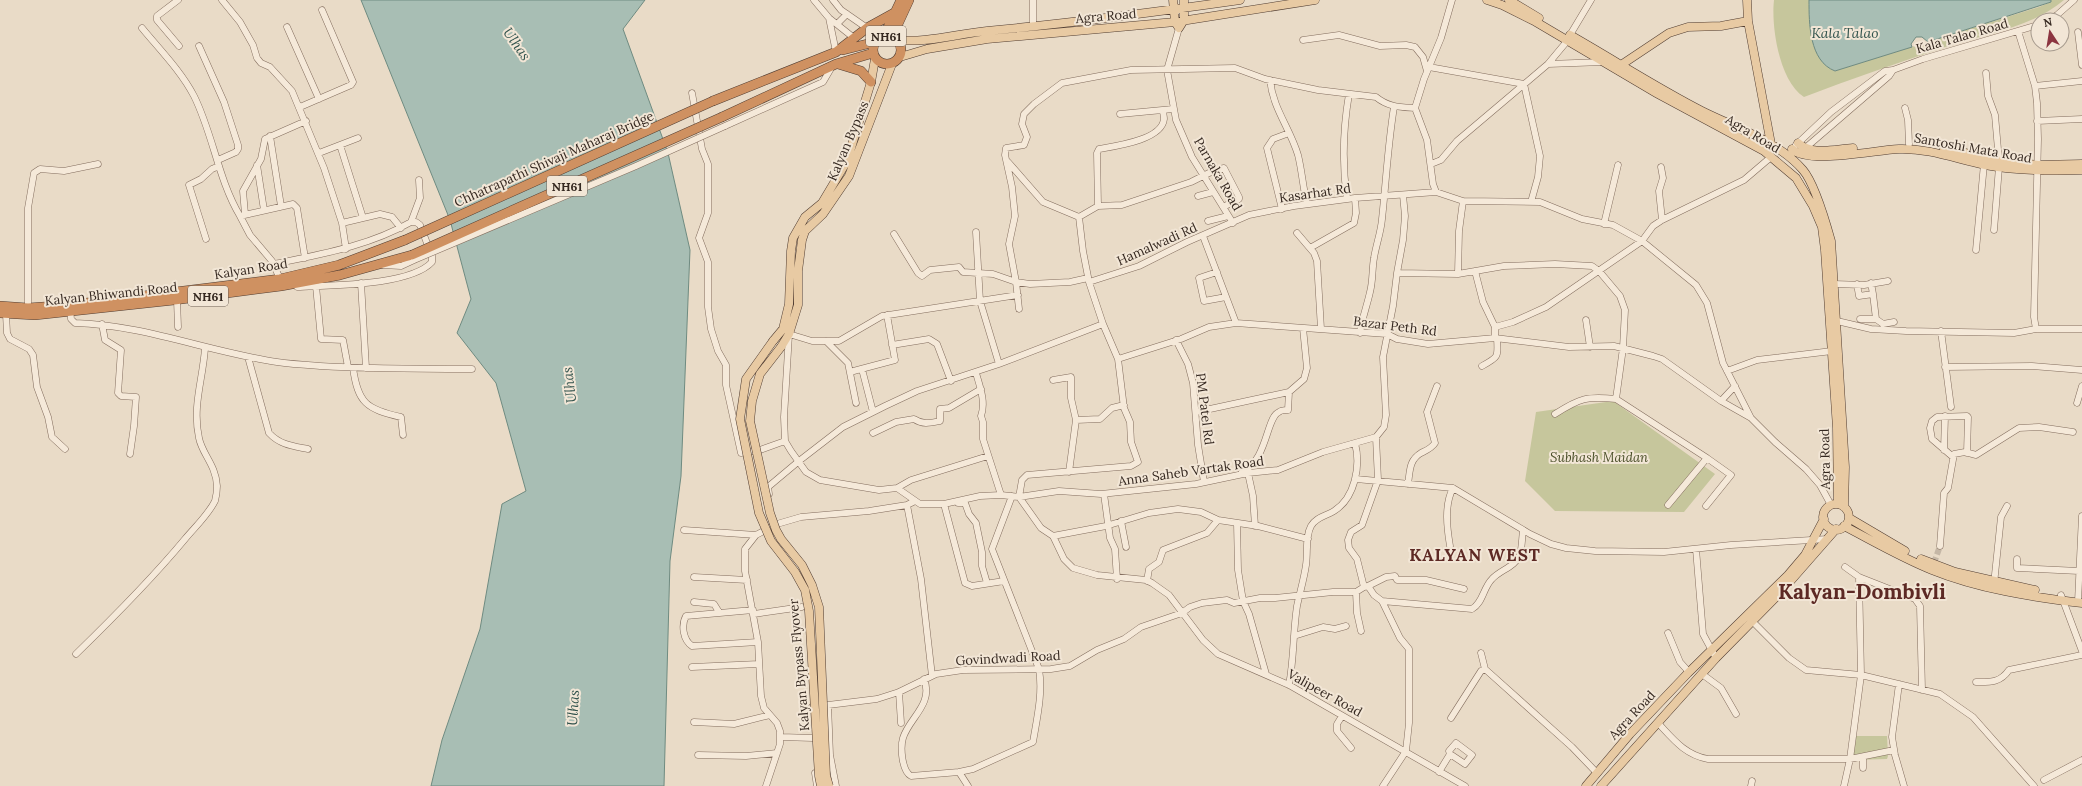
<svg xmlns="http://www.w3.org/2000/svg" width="2082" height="786" viewBox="0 0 2082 786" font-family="Lora,serif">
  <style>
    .green { fill: #c6c69c }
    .water { fill: #a8beb4; stroke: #6f8b81 }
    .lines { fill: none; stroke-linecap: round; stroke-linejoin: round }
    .minor-tunnel { stroke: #c5b7a6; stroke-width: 6; stroke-dasharray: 6 3; stroke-linecap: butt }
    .minor-casing { stroke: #836d5e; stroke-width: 7 }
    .major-casing { stroke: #513d32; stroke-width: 9 }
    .highway-casing { stroke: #513d32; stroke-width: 10 }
    .minor { stroke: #f5e9d9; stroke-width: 6 }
    .major { stroke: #e8caa3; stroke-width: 8 }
    .highway { stroke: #cf9161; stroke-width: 9 }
    .minor-bridge-casing { stroke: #836d5e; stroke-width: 7; stroke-linecap: butt }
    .major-bridge-casing { stroke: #513d32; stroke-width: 9; stroke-linecap: butt }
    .highway-bridge-casing { stroke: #513d32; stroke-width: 10; stroke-linecap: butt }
    .minor-bridge { stroke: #f5e9d9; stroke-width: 6 }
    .major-bridge { stroke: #e8caa3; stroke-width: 8 }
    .highway-bridge { stroke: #cf9161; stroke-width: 9 }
    .labels { text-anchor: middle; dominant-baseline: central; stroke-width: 4; stroke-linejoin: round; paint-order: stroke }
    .shield { fill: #f2e6d6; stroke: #6e6157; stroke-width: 1 }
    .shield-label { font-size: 12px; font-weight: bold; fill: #352820 }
    .street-label { font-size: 13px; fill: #352820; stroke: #f2e6d6 }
    .park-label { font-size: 13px; font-style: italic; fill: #4a4f29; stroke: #f2e6d6 }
    .water-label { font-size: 14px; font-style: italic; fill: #31534d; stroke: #f2e6d6 }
    .district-label { font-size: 17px; font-weight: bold; letter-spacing: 1px; fill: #5d2924; stroke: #f2e6d6 }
    .town-label { font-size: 21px; font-weight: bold; fill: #5d2924; stroke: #f2e6d6 }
  </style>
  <rect width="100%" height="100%" fill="#e9dbc7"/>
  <path class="green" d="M 1774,0 L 1809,0 C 1809,22 1811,61 1835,71 L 2039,7 L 2051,2 L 2051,0 L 2064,0 C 2031,28 1985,34 1945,47 C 1898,63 1851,79 1804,97 C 1779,81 1771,26 1774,0 Z
    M 1613,401 L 1715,474 L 1684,512 L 1555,511 L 1525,481 L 1536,412 Z
    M 1856,736 L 1887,736 L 1888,756 L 1887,759 L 1853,760 Z"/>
  <path class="water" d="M 361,0 L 645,0 L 623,29 L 668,153 L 690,250 L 681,476 L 670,561 L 664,786 L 431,786 L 442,740 L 480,629 L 502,504 L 526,491 L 496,383 L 457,333 L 471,299 L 450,220 Z
    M 1809,0 L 2051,0 L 2051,2 L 1928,42 L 1922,37 L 1916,37 L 1911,44 L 1912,47 L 1835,71 C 1809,61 1809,23 1809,0 Z"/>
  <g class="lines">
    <path class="minor-tunnel" d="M 1934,563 L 1940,546"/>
    <g class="minor-casing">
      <path id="minor" d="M 178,0 L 157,16 L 157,20 L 179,46
        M 222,0 L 240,22 L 253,45 L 257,58 L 261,63 L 270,67 L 292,91 L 324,168 L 342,223 L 346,249
        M 814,0 L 829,18 L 854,38
        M 833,0 L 841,10 L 867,28
        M 829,18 L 836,52
        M 2048,20 L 2057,15 L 2074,0
        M 837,24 L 847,14
        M 287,27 L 319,99
        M 1033,27 L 1033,0
        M 142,28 C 160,50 181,71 194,96 C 213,134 218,179 240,216
        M 1179,28 L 1167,70 L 1176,120 L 1192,157 L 1233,223
        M 2018,31 L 2035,86 L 2037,103 L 2038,139 L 2034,317 L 2036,329
        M 2078,32 L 2082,65
        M 1570,35 L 1591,0
        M 1303,40 L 1339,35 L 1380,46 L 1406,45 L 1415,47 L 1423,57 L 1427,71
        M 199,46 L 224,102 L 238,145 L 238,149 L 236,152 L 218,160
        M 1548,64 L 1603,62
        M 1429,67 L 1524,84 L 1540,156 L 1538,177 L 1531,202
        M 1986,73 L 1988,96 L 1995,115 L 1999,161
        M 1270,80 C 1273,109 1290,128 1298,155 C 1302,171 1303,188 1307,204
        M 2035,86 L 2082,81
        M 692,93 L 702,149 L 708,164 L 708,213 L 699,238 L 708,262 L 708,307 L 711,329 L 718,351 L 726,365 L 726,385 L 741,453 L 760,450 L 785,441
        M 300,107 L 351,85 L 353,82 L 322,10
        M 1415,108 L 1424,79 L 1441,38 L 1452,0
        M 1415,108 L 1427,140 L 1433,184 L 1436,192
        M 1905,108 L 1908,120 L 1909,144
        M 1120,114 L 1173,109
        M 2037,121 L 2082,119
        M 725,126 L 823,82 L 833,65
        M 270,136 L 281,206
        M 340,145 L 363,218
        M 1796,145 L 1831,112 L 1885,71 L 1893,70 L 1923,59 L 2038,25
        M 1803,150 L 1889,76 L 1893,70
        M 319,153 L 358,138
        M 1008,162 L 1043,202 L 1079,217
        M 1431,164 L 1441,160 L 1457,141 L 1548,64 L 1568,40
        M 257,165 L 264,210
        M 1661,167 L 1663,178 L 1659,191 L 1662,220
        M 1198,196 L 1213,192
        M 1347,199 C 1342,164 1343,129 1349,94
        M 1098,206 L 1097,153 L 1099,149 C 1116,146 1162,140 1164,119 C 1164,116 1163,113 1163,110
        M 1282,209 L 1267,148 L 1273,139 L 1289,133
        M 245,214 L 243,191 L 261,159 L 265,139 L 306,121
        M 1079,217 L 1083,251 L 1089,282 L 1103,324 L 1118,359 L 1124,408 L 1130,422 L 1131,442 L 1138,462 L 1131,466 L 1027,475 L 1022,480 L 1019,497 L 1059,491 L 1101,494 L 1196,484 L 1248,473 L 1278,470 L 1323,452 L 1376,437 L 1384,427 L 1386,415 L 1383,357 L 1393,306 L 1397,273 L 1403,240 L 1405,216 L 1403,195
        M 1079,217 L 1098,206 L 1122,205 L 1191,182 L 1215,170 L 1224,168 L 1239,197 L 1239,199 L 1223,207
        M 1208,221 L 1228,216
        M 342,223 L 380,214 L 392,217 L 401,228
        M 1604,224 L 1618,165
        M 1994,230 L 1999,167
        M 976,232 L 980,301 L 999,364
        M 1297,233 L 1314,253 L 1317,261 L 1321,329
        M 894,234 L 918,273 L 922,276 L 930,270 L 959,267 L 963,272 L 993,274 L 1016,282 L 1030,284 L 1070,282 L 1088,278
        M 1203,236 L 1236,323
        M 206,239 L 189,185 L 201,179 L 212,169 L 219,166
        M 1310,248 L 1354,223 L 1356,213 L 1355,198
        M 1976,250 L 1984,164
        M 274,264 C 322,254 369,246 411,222 L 420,198 L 419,180
        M 383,265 L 401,266 L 414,260
        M 1475,271 L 1483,302 L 1495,327 L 1495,338
        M 1217,272 L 1199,278 L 1204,301 L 1226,297
        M 1397,273 L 1458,274 L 1504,266 L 1555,264 L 1592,266 L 1599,271 L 1620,296 L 1625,310 L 1623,348 L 1616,399 L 1707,458 L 1668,505
        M 1458,274 L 1459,231 L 1463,201
        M 280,279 L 272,261 L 250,235 L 240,216 L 293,204 L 297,208 L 305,258
        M 1089,282 L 1139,266 L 1187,242 L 1249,215 L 1294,206 L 1355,198 L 1436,192 L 1463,201 L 1540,202 L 1582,219 L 1613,225 L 1642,241 L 1696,285 L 1707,303 L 1723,363 L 1751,418
        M 361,283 L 366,368
        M 296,284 L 297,287 C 330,285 410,286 432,262 L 432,256 L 420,225 L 416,222 L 411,222
        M 1834,284 L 1864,285 L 1888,281
        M 1857,284 L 1859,296 L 1873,294 L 1871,283
        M 316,286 L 321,339 L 343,340 L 348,367
        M 177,300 L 178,327
        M 28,308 L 28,208 L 34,173 L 40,169 L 64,171 L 98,164
        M 70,309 L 71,319 L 75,323 C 144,325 209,352 277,362 C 291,364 306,365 320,366 C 370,369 421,369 472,369
        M 1019,309 L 1016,282 L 1009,244 L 1015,216 L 1012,187 L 1005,155 L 1006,148 L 1024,145 L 1027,137 L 1022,124 L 1024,114 L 1034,104 L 1062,83 L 1131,70 L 1235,68 L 1265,79 L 1318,90 L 1376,97 C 1388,107 1400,107 1415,108
        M 6,314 L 7,333 L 10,339 L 29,349 L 33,355 L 37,387 L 48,417 L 52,437 L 65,449
        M 1860,319 L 1876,319 L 1873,294
        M 1876,319 L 1883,324 L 1894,322
        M 1586,320 L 1590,347
        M 1837,321 L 1871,329 L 1906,331 L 2014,333 L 2036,329 L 2082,329
        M 102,324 L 105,340 L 121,350 L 118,393 L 121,396 L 136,397 L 134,426 L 130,454
        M 1495,327 L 1513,322 L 1546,307 L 1642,241 L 1653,226 L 1662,220 L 1744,180 L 1771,157
        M 1941,331 L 1951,407
        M 1360,333 C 1362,318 1367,306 1370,292 C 1373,281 1372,269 1374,258 C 1376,245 1381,232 1382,219 C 1386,182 1388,144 1394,107
        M 789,334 L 784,417 L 785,441 L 791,451 L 806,472 L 820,480 L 879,490 L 897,488 L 920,504 L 944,504 L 980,496 L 1001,495 L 1019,497 L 1041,528 L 1053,536 L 1064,559 L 1073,568 L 1097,575 L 1146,580 L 1152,583 L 1169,595 L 1203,640 L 1218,654 L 1289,685 L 1465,786
        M 789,334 L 812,341 L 839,341 L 882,316 L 1018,295
        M 1176,340 L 1188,364 L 1193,383 L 1198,445 L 1204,482
        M 826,341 L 848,363 L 856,403
        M 892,345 L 929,339 L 937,344 L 951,381
        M 248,357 L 269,433 C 280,445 293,446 308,449
        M 1118,359 L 1181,339 L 1209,327 L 1236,323 L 1387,334 L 1397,339 L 1428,344 L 1495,338 L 1569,347 L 1614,346 L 1653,356 L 1662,359 L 1721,401 L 1751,418 L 1775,442 L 1806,469 L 1820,485 L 1831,505
        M 1482,366 C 1499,357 1498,357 1497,338
        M 1945,367 L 2032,366 L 2082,370
        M 353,368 C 358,403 366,409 401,417 L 403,435
        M 861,369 L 895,360 L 887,315
        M 1727,371 L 1757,360 L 1832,351
        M 850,372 L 861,369 L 863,373 L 873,412
        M 976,373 C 980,387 986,402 981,416 L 983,422 L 983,439 L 1001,495
        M 1053,380 L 1071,377 L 1071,398 L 1076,420 L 1100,419 L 1112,408 L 1124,405
        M 1721,401 L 1735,386
        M 2077,403 L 2082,386
        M 1196,412 L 1289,392
        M 1555,414 C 1580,398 1587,396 1616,399
        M 873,433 L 896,422 L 914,419 C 923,425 930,423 940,421 L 940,409 L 949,408 L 981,389
        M 1944,450 L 1945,416
        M 1953,457 L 1932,439 L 1930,428 L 1932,421 L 1937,417 L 1967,416 L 1968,417 L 1967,453
        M 1069,472 L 1076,420
        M 1242,472 C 1268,460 1266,417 1279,412 C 1281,410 1285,410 1288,410 L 1289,392 L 1304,379 L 1307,368 L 1303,328
        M 1248,473 L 1253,496 L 1255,526
        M 1356,479 L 1453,488 L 1530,534 L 1551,544 L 1566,548 L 1595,551 L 1664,552 L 1731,545 L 1828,539
        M 1408,484 C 1410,471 1409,460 1421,453 C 1427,450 1432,448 1435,443 L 1427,412 L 1437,386
        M 897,488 L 911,480 L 988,456
        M 769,494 L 768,487 L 799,461 L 843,427 L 885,406 L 917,391 L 999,364 L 1103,324
        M 1104,494 L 1110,538 L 1115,549 L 1117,579
        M 958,503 L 965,503 L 969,514 L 976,523 L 982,552 L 982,566 L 987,583
        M 944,504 L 965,583 L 972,586 L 1004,581
        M 907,505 L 921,579 L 932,676
        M 1706,506 L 1731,475 L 1707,458
        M 1121,521 L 1126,547
        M 1237,523 L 1238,570 L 1243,601 L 1249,614 L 1266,674
        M 684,530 L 756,535
        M 1053,536 L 1106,526 L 1149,513 L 1178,509 L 1201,512 L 1218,520 L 1258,526 L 1308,539
        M 1450,546 C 1447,528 1444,505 1453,488
        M 1940,546 L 1944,493 L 1948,488 L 1954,454 L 1965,452 L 1976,455 L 2019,428 L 2039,427 L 2073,432
        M 1696,549 L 1703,634 L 1716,658
        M 2017,559 L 2017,568 L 2079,571
        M 1845,567 L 1859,577 L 1915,599 L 1920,606 L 1922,690
        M 694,577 L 747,580
        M 1147,581 L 1149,569 L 1159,562 L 1163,550 L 1207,533 L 1218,520
        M 1994,584 L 2001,517 L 2007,506
        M 1368,586 L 1386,577 L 1395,576 L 1397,580 L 1426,580 L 1464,589
        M 1364,587 L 1368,586 L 1374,595 L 1382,601 L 1400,638 L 1409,649 L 1409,723 L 1406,751 L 1383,786
        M 1364,587 L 1357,559 L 1349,548 L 1348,540 L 1351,532 L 1362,525 L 1378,480 L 1376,437
        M 1356,592 L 1357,613 L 1361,631
        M 2061,595 L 2082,651
        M 1382,601 L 1472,609 C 1483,603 1483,588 1492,579 C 1500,570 1515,567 1520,555 C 1522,547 1522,538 1523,530
        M 694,602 L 714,604 L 719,612
        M 2078,602 L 2082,516
        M 753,610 L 686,616 C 681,625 683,640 692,646 L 758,642
        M 754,614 L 802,607
        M 1750,619 L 1789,658 L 1806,670 L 1861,675 L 1940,694 L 1973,717 L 2034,786
        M 1668,633 L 1680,662 L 1689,672
        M 1294,636 L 1323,627 L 1335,629 L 1346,626
        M 1481,653 L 1485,669 L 1572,747 L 1597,773
        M 76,654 C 114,617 151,580 185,539 C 195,527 208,515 215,501 C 216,497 217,490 217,486 C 216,465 202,454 199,438 C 192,406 203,379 205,348
        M 692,667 L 759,664
        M 1702,674 L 1721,688 L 1736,714
        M 924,679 C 934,704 909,718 903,738 C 900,748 902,771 911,776 L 959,772
        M 1976,682 C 1990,682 2000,683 2009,670 L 2082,655
        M 1899,684 L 1892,737 L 1895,755 L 1904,786
        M 1289,685 C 1294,659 1293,632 1297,606 C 1300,592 1304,579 1306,565 C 1308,552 1305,537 1311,526 C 1316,517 1326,516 1334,511 C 1355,498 1361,466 1355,443
        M 899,692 L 901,723
        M 828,705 L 830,755 L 836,786
        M 812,708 L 812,707 L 877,699 L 899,692 L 936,674 L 963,670 L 1051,669 L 1070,666 L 1097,650 L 1124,639 L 1141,627 L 1182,613 L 1190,607 L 1202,603 L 1227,600 L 1234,603 L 1260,598 L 1275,598 L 1333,592 L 1356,592 L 1364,587
        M 1342,716 L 1337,724 L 1337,731 L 1351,748
        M 1451,718 L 1481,671 L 1485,669
        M 694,722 L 734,724 L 770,715
        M 1658,723 C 1673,739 1685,755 1708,759 L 1850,759 L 1894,750
        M 781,737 L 813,738
        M 698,755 L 746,756 L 777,753
        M 1863,768 L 1863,757
        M 1439,772 L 1450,754 L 1465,764 L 1472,755 L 1456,743 L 1449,751 L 1450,754
        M 815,773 L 817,786
        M 2044,780 L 2082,760
        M 766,786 L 780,744 L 780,731 L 777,723 L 764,708 L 761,696 L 758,642 L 745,571 L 745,549 L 756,535 L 777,524 L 801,517 L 869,511 L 907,505 L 915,501
        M 968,786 L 959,772 L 973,769 L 1033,742 C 1037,718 1043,693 1039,669 L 992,549 L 1012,496
        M 1751,786 L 1752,781
        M 1844,786 L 1850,759 L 1861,675 L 1859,577"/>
    </g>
    <g class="major-casing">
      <path id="major" d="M 1173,0 L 1175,22 L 1179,28 L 1184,20 L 1184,0
        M 1487,0 L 1502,5 L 1536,22 L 1658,94 L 1764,151 L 1796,178 L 1813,206 L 1822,227 L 1825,250 L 1837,428 L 1838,504
        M 1509,0 L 1539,18
        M 1747,0 L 1748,21 L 1771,144
        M 1570,35 C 1614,60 1657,88 1702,111 C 1736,128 1778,141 1803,170 C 1815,184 1826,223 1831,241 L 1845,467 L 1844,507
        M 897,40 C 927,43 956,34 987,31 C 1072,23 1156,12 1240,0
        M 900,57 L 927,49 L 987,39 L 1175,22 L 1315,0
        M 1618,67 L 1669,33 L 1688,27 L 1721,26 L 1748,21
        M 1798,143 C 1812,156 1836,149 1853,148
        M 1944,148 L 1999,161 L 2038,165 L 2082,164
        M 1792,149 C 1809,165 1874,150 1899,149 C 1929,148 1956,159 1985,165 C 2017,171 2050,171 2082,170
        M 773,341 L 783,329 L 789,304 L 791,251 L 793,238 L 805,217 L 822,203 L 847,161 L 871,82 L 875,59
        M 781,347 L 789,334 L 798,305 L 798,271 L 802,240 L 805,231 L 823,214 L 849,176 L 892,64
        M1823 517a13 13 0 1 1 26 0a13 13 0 1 1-26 0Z
        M 1849,518 L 1905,551
        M 1844,526 C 1873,541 1902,558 1932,570 C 1979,589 2032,597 2082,603
        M 1921,559 L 1955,572 L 2035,590
        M 1586,786 L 1630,734 L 1688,673 L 1788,575 L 1805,555 L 1824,519
        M 1601,786 L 1716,658 L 1779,594 L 1836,529"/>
    </g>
    <g class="highway-casing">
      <path id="highway" d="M873 50a14 14 0 1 1 28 0a14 14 0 1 1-28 0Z
        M 884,36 L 901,0
        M 892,37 L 909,0
        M 843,50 L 875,42
        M 838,64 L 861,71 L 871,82
        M 713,101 L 836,52 L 867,28 L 896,12
        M 722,117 L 836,64 L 873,53
        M 0,306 L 28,308 L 70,305 L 280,279 L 339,265 L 405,240
        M 0,313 L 35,315 L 174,300 L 281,286 L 340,275 L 412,255"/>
    </g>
    <use href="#minor" class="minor"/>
    <use href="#major" class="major"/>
    <use href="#highway" class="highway"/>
    <g class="minor-bridge-casing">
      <path id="minor-bridge" d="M 414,260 L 636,166 L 725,126"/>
    </g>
    <g class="major-bridge-casing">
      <path id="major-bridge" d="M 773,341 L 746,379 L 740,419 L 759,513 L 771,541 L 795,572 L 805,590 L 809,611 L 819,776 L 821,786
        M 781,347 L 760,374 L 752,401 L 750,421 L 770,513 L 776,530 L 781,539 L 802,565 L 812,585 L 819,607 L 826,776 L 829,786"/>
    </g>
    <g class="highway-bridge-casing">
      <path id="highway-bridge" d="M 405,240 L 713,101
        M 412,255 L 722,117"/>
    </g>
    <use href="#minor-bridge" class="minor-bridge"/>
    <use href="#major-bridge" class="major-bridge"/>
    <use href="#highway-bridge" class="highway-bridge"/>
  </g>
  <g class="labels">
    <g class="shield">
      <rect x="866" y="26" width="40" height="20" rx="3"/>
      <rect x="547" y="176" width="40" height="20" rx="3"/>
      <rect x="188" y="286" width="40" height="20" rx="3"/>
    </g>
    <g class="shield-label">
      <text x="886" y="36">NH61</text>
      <text x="567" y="186">NH61</text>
      <text x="208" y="296">NH61</text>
    </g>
    <g class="street-label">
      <text transform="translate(1106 16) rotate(-5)">Agra Road</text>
      <text transform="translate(1962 36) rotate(-16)">Kala Talao Road</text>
      <text transform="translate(1753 134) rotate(31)">Agra Road</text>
      <text transform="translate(848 141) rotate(-67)">Kalyan Bypass</text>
      <text transform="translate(1973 148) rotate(10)">Santoshi Mata Road</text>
      <text transform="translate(554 159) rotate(-24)">Chhatrapathi Shivaji Maharaj Bridge</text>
      <text transform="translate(1218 174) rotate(60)">Parnaka Road</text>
      <text transform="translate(1315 193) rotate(-8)">Kasarhat Rd</text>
      <text transform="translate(1157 244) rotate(-24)">Hamalwadi Rd</text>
      <text transform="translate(251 269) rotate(-9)">Kalyan Road</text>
      <text transform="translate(111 294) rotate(-6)">Kalyan Bhiwandi Road</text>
      <text transform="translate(1395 326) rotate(7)">Bazar Peth Rd</text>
      <text transform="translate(1205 409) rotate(83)">PM Patel Rd</text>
      <text transform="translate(1825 459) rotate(-91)">Agra Road</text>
      <text transform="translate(1191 471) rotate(-8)">Anna Saheb Vartak Road</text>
      <text transform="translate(1008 658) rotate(-3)">Govindwadi Road</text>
      <text transform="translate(799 665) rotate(-95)">Kalyan Bypass Flyover</text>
      <text transform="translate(1325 693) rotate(29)">Valipeer Road</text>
      <text transform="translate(1632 715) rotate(-47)">Agra Road</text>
    </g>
    <g class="park-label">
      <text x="1599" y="457">Subhash Maidan</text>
    </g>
    <g class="water-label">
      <text x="1845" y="33">Kala Talao</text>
      <text transform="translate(517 44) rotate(55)">Ulhas</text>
      <text transform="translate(569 385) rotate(-97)">Ulhas</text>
      <text transform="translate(573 708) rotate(-86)">Ulhas</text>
    </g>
    <g class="district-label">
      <text x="1475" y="555">KALYAN WEST</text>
    </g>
    <g class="town-label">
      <text x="1862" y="591">Kalyan-Dombivli</text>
    </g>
  </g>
  <g transform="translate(2050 32) rotate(348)"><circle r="19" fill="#f2e6d6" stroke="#a69a8d"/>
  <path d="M0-3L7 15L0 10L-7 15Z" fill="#8c3540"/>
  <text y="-6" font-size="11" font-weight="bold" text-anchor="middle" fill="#352820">N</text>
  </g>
</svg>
